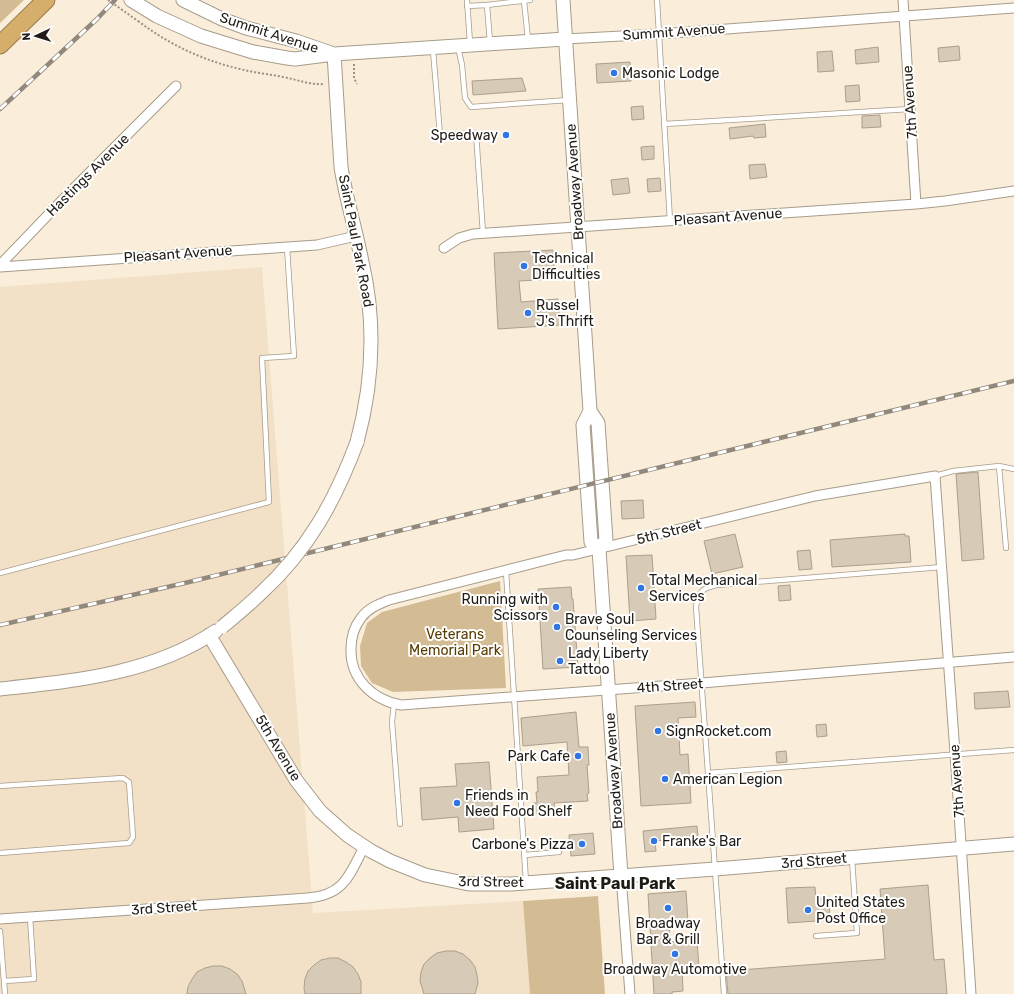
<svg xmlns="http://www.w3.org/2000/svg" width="1014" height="994" viewBox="0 0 1014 994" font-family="Rubik,sans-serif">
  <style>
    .built { fill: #f2e1c7 }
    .green { fill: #d3bb93 }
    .building { fill: #d7cab7; stroke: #ab9f8d }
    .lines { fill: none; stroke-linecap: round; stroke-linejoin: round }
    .lane-casing { stroke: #a79c8a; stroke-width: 6 }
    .street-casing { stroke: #a79c8a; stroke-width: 11 }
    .secondary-casing { stroke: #a79c8a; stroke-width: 15 }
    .highway-casing { stroke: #967b4d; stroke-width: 19 }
    .path { stroke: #9a9183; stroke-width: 2; stroke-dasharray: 2 2; stroke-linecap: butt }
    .lane { stroke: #fff; stroke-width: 4.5 }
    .street { stroke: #fff; stroke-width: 9 }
    .secondary { stroke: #fff; stroke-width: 13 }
    .highway { stroke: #d6ae6b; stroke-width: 17 }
    .rail-casing { stroke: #92897c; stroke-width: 4.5 }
    .rail { stroke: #fff; stroke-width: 3; stroke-dasharray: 9; stroke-linecap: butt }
    .secondary-bridge-casing { stroke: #a79c8a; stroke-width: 15; stroke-linecap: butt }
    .path-bridge { stroke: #9a9183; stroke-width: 2; stroke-dasharray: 2 2; stroke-linecap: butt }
    .secondary-bridge { stroke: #fff; stroke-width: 13 }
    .poi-dot { fill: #2f76e2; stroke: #fff; stroke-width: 1.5 }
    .labels { text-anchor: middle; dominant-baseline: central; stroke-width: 4; stroke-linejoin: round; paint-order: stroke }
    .street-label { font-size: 14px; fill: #201b14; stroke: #fff }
    .poi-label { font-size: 14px; fill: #201b14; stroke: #fff; text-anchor: start }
    .park-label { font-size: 14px; fill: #573c02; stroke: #fff }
    .quarter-label { font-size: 16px; font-weight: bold; fill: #201b14; stroke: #fff }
  </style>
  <rect width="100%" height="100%" fill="#faeeda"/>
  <path class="built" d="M 262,267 L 313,913 L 523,901 L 530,994 L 0,994 L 0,287 Z"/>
  <path class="green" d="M 0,0 L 24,0 L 0,23 Z
    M 500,581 L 506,688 L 393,692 L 372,683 L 361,666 L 360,646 L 367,623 L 382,612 Z
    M 598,896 L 605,994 L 530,994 L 523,901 Z"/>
  <path class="building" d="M 959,46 L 960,60 L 939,62 L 938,48 Z
    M 878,47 L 879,62 L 856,64 L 855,50 Z
    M 832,51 L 834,71 L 818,72 L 817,52 Z
    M 630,62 L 631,81 L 597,83 L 596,64 Z
    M 522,78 L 526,91 L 473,95 L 472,81 Z
    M 859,85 L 860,101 L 846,102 L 845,86 Z
    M 643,106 L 644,119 L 632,120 L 631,107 Z
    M 880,115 L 881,127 L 862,128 L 862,116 Z
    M 765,124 L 766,137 L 754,138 L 753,136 L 730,139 L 729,128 Z
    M 654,146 L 654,159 L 642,160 L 641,147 Z
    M 765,164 L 767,177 L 750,179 L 749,165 Z
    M 628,178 L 630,193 L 613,195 L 611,180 Z
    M 660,178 L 661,191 L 648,192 L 647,179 Z
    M 553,250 L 555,279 L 519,281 L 521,302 L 558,299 L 560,325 L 498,329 L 494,253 Z
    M 978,472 L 984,559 L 962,561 L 956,474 Z
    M 643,500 L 644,518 L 622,519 L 621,501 Z
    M 735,534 L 743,567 L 712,574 L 704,541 Z
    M 905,534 L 905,536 L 909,536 L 911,562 L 832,567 L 830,540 Z
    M 810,550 L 812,569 L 799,570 L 797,551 Z
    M 652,555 L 656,619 L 630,621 L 626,556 Z
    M 790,585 L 791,600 L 779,601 L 778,586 Z
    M 571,587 L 572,599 L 573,599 L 578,667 L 543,669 L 538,589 Z
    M 1008,691 L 1010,707 L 975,709 L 974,693 Z
    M 695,702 L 696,717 L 678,718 L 680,755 L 688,754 L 691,803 L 641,806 L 635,706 Z
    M 576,712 L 579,747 L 588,747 L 589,765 L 587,765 L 589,793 L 587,794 L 588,801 L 554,803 L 555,812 L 534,814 L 533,803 L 537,803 L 536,792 L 538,792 L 537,777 L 569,775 L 567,742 L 523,746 L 521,718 Z
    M 826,724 L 827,736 L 817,737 L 816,725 Z
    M 786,751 L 787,762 L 777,763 L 776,752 Z
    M 489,762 L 494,829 L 459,832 L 458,817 L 422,820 L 420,788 L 457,786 L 455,764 Z
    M 697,826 L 698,837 L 655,841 L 656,851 L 645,852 L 643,831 Z
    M 593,833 L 595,854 L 571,856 L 569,835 Z
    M 928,885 L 934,960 L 944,959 L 947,994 L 728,994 L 726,971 L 885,959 L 880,889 Z
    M 815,887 L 816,899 L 829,898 L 830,920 L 788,923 L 786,888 Z
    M 686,891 L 688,922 L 669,923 L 670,942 L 697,940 L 699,967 L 682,968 L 683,991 L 672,992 L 672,994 L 654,994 L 648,894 Z
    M 446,951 L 455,951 L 463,954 L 470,960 L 475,967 L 477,975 L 478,983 L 475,994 L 424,994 L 420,981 L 421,972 L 424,964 L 430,958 L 437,953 Z
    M 330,958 L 338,958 L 346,962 L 353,967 L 358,974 L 361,982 L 361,994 L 305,994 L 304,988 L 305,979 L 308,971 L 314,965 L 321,960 Z
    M 213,966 L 222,966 L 230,969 L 237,974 L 242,981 L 246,994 L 187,994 L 188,987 L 192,979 L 197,972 L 205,968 Z"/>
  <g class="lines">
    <g class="lane-casing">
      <path id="lane" d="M 467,0 L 470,43
        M 657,0 L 670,221
        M 524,1 L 528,39
        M 467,6 L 487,5
        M 490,42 L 487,5 L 530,0
        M 458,47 L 462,65 L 465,98 L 471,107 L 569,100
        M 433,50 L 440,135 L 476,133 L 483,233
        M 664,124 L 910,109
        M 999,466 L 1014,469
        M 935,476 L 953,471 L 999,466 L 1006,548
        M 506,571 L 526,882
        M 0,573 L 269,502 L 262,358 L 294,356 L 287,247
        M 394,704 L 392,722 L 400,824
        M 708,773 L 1014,750
        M 0,786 L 123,778 L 129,782 L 133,837 L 129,843 L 0,853
        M 525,855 L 559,852
        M 0,931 L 5,994
        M 816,936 L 857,933 L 852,859
        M 4,981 L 34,979 L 30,917
        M 724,994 L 696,607 C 698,592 702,588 717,585 L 942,567"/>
    </g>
    <g class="street-casing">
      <path id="street" d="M 903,0 L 916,204
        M 565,39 L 659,34 L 1014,8
        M 444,248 L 459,238 L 473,234 L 916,204 L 945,201 L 1014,191
        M 0,265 L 68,194 L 176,86
        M 0,267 L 317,245 L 356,236
        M 621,876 L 630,994
        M 0,919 L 308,898 C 344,895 349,876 364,847
        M 971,994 C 960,821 948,649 935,476 L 815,496 L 573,555 L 566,555 L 389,600 C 379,604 368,608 361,618 C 354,627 351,638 351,649 C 350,679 373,700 401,705 L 702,683 L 1014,657"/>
    </g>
    <g class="secondary-casing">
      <path id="secondary" d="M 131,0 L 157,16 L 201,36 L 253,52 L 287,58 L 295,59 L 334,54 L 565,39
        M 183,0 L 222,19 L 246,28 L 296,41 L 331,53
        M 563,0 L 590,411 L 583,425 L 591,542 L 599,549
        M 334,54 L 341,167 C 346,199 356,230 362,262 C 376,322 373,383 357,442
        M 590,411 L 598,423 L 606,540 L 599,549 L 621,876
        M 209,635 L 296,780 L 320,811 L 347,835 L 371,851 L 390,861 L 425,875 L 469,884 L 511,884 L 715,869 L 1014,844
        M 0,689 C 74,681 152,674 216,631"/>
    </g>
    <g class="highway-casing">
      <path id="highway" d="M 0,45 L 46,0"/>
    </g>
    <path class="path" d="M 138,21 C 170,45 202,60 240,69 C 255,73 269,74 283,77 C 299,80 309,85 325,84
      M 354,64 L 354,78 L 357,84"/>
    <use href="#lane" class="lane"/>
    <use href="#street" class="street"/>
    <use href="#secondary" class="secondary"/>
    <use href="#highway" class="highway"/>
    <g class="rail-casing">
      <path id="rail" d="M 0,109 L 97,19 L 115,0
        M 0,625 L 185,583 L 1014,381"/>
    </g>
    <use href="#rail" class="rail"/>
    <g class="secondary-bridge-casing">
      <path id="secondary-bridge" d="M 222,627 C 235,616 249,605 261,593 C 308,550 335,501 357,442"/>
    </g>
    <path class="path-bridge" d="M 108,0 L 138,21"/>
    <use href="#secondary-bridge" class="secondary-bridge"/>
  </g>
  <g class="poi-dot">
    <circle cx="614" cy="73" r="4"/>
    <circle cx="506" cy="135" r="4"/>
    <circle cx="524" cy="266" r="4"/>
    <circle cx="528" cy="313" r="4"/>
    <circle cx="641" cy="588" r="4"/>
    <circle cx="556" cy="607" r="4"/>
    <circle cx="557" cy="627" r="4"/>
    <circle cx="560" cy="661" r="4"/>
    <circle cx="658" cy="731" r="4"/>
    <circle cx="578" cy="756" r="4"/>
    <circle cx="665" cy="779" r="4"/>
    <circle cx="457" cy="803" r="4"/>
    <circle cx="654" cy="841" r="4"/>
    <circle cx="582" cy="844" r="4"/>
    <circle cx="668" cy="908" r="4"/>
    <circle cx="808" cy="910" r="4"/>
    <circle cx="675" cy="954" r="4"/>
  </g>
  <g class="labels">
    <g class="street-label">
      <text transform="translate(674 32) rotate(-4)">Summit Avenue</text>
      <text transform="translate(269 33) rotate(18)">Summit Avenue</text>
      <text transform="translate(910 102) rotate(-94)">7th Avenue</text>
      <text transform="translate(88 175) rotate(-45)">Hastings Avenue</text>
      <text transform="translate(575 182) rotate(-94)">Broadway Avenue</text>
      <text transform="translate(728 217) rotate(-4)">Pleasant Avenue</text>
      <text transform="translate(356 241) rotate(79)">Saint Paul Park Road</text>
      <text transform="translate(178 254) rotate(-4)">Pleasant Avenue</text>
      <text transform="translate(669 532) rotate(-14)">5th Street</text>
      <text transform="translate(670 686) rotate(-4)">4th Street</text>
      <text transform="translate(278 748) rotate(59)">5th Avenue</text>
      <text transform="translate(614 771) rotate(-94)">Broadway Avenue</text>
      <text transform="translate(957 781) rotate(-94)">7th Avenue</text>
      <text transform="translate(814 861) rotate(-5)">3rd Street</text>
      <text transform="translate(491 882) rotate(1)">3rd Street</text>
      <text transform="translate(164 908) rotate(-4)">3rd Street</text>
    </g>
    <g class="poi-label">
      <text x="622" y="73">Masonic Lodge</text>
      <text x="498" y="135" text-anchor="end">Speedway</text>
      <text x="532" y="258">Technical<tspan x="532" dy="16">Difficulties</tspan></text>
      <text x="536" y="305">Russel<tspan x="536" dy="16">J's Thrift</tspan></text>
      <text x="649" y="580">Total Mechanical<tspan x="649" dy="16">Services</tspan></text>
      <text x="548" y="599" text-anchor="end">Running with<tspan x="548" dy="16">Scissors</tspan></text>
      <text x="565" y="619">Brave Soul<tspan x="565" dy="16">Counseling Services</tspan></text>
      <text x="568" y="653">Lady Liberty<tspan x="568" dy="16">Tattoo</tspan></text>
      <text x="666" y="731">SignRocket.com</text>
      <text x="570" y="756" text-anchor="end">Park Cafe</text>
      <text x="673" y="779">American Legion</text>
      <text x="465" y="795">Friends in<tspan x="465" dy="16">Need Food Shelf</tspan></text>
      <text x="662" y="841">Franke's Bar</text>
      <text x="574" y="844" text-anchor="end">Carbone's Pizza</text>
      <text x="816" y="902">United States<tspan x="816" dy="16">Post Office</tspan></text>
      <text x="668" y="923" text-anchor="middle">Broadway<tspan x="668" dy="16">Bar &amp; Grill</tspan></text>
      <text x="675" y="969" text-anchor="middle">Broadway Automotive</text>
    </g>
    <g class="park-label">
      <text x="455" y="634">Veterans<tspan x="455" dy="16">Memorial Park</tspan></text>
    </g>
    <g class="quarter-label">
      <text x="615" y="883">Saint Paul Park</text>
    </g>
  </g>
  <g transform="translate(36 36) rotate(266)" stroke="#ffffff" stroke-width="3" paint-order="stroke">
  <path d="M0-3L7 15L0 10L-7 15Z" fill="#201b14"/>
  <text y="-6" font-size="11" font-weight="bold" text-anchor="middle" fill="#201b14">N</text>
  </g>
</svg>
